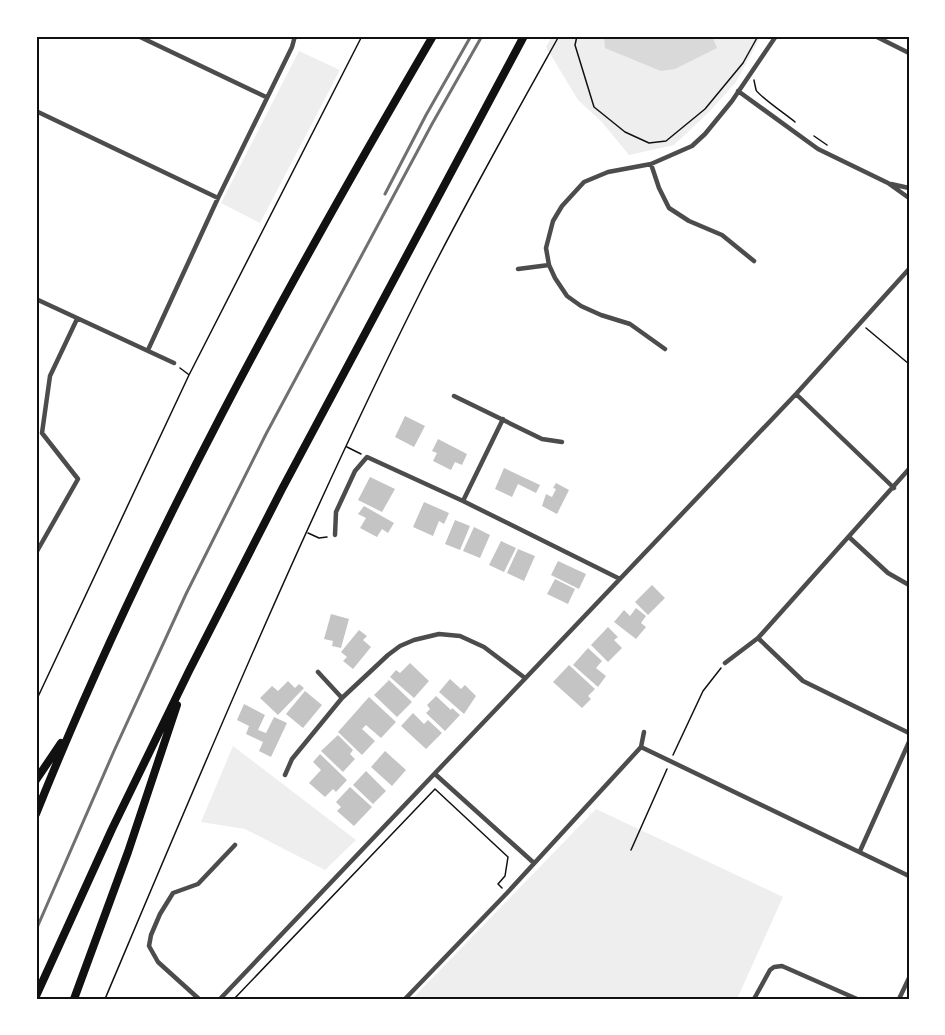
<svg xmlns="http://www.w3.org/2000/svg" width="945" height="1035" viewBox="0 0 945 1035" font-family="'Noto Serif',serif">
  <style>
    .green { fill: #eee }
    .water { fill: #d9d9d9 }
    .building { fill: #c4c4c4 }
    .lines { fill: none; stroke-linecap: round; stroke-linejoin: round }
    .path { stroke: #111; stroke-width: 1.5 }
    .minor { stroke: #4c4c4c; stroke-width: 4.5 }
    .motorway { stroke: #111; stroke-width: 8 }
    .rail { stroke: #707070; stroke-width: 3 }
    .neatline { fill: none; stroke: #111; stroke-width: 2 }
  </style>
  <rect width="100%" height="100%" fill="#fff"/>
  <path class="green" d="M 552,36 L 761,36 L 736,82 L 709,112 L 674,145 L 629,155 L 601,121 L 578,100 L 546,47 Z
    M 299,51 L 340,70 L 260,223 L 221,203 Z
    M 233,746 L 356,840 L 325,870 L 245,829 L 201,822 Z
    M 596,809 L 783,897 L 737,999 L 412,999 Z"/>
  <path class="water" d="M 604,36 L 712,36 L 717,48 L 675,69 L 661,71 L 605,48 Z"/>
  <path class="building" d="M 405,416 L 425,426 L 414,447 L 395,437 Z
    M 438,439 L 467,454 L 462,465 L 455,462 L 451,470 L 433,461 L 437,453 L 432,451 Z
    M 504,468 L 540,485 L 536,493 L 518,484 L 512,497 L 495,489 Z
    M 370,477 L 395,489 L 382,512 L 358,500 Z
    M 556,483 L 569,490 L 557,514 L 542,506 L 546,494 L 552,497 L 556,489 L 553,488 Z
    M 424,502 L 449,513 L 444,524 L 439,521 L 433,536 L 413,527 Z
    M 364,506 L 394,523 L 388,533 L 382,529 L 377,537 L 360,528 L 366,518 L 358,514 Z
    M 455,520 L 470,526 L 460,550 L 445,544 Z
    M 474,527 L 490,535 L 480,558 L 463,551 Z
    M 501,541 L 516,548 L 504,572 L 489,565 Z
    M 518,549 L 535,556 L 524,581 L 507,573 Z
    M 558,561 L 586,574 L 579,589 L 551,575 Z
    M 555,579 L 575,589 L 568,604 L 547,594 Z
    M 652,585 L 665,598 L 648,615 L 635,602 Z
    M 636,608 L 646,616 L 641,623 L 646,627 L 636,639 L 614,622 L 624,610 L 630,616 Z
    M 331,614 L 349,619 L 341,648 L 332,646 L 333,641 L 324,639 Z
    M 608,627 L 618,637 L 614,640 L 622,648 L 608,662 L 591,645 Z
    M 359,630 L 367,636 L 363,640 L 371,647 L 353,669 L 343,661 L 347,657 L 341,652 Z
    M 588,648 L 602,661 L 596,668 L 606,676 L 598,687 L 573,665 Z
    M 410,663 L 429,681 L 414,698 L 390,677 L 396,670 L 400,673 Z
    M 569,665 L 595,689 L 588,696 L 591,699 L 582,708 L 553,682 Z
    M 450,679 L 461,689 L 465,685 L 476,696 L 464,714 L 439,692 Z
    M 389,680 L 412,702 L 397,717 L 374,695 Z
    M 288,681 L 295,688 L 299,684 L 304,688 L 278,715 L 260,698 L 272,686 L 278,691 Z
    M 305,691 L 322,705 L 303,728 L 286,714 Z
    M 436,696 L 451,710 L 452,708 L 460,715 L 445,731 L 426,713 L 430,709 L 427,705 Z
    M 369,697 L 396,722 L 381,738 L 366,725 L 362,729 L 375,741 L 362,755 L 338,732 Z
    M 244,704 L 265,715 L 258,730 L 266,733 L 274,717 L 287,723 L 271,757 L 259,751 L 263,742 L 246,734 L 249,726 L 237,720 Z
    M 413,713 L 424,724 L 428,720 L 442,733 L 426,749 L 401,726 Z
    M 338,735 L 353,750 L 350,754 L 355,759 L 343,772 L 321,751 Z
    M 385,751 L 406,770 L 392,786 L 371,767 Z
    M 320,754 L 347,780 L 336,792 L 333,789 L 325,797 L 309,783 L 321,770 L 313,762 Z
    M 366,771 L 386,791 L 373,804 L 353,785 Z
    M 350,787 L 372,807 L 354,826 L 337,811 L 341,807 L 336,802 Z"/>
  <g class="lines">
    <path class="path" d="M 577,36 L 575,45 L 594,107 L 625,132 L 649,143 L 666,141 L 705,109 L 743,63 L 758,36
      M 754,80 C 754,81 756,89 756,90 C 759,96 788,116 795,122
      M 814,136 L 827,145
      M 866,328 L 909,364
      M 180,368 L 188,374
      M 347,447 L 361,454
      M 308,533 L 319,538 L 327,537
      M 36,701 L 189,375 L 362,36
      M 673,755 L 703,691 L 721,668
      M 631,850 L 667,769
      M 105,999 C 205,762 304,525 419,295 C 463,207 511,122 559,36
      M 234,999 L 435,789 L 508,857 L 505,876 L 498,884 L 502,888"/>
    <path class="minor" d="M 138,36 L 266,97
      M 875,36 L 909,53
      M 738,91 L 818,149 L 888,183 L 909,198
      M 36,111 L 218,198
      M 651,164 L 659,188 L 669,208 L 689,221 L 722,235 L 754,261
      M 891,184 L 909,188
      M 518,269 L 549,265
      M 36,299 L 174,363
      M 665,349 L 630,324 L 601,315 L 581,306 L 567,296 L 555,278 L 549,265 L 546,248 L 553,221 L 562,206 L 584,182 L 608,172 L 651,164 L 692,146 L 705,134 L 732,101 L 776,36
      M 148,350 L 218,198 L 292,47 L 295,36
      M 796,394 L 894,488
      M 454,396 L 542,439 L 562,442
      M 463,501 L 503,419
      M 335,535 L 336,512 L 355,471 L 367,457 L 463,501 L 620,579
      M 849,537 L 888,573 L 909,585
      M 36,553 L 78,479 L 42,433 L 50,376 L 77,319
      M 758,638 L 803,681 L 909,733
      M 725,663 L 758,638 L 909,469
      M 318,672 L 342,698
      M 641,747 L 909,876
      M 435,774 L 534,863
      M 285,775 L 292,759 L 342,698 L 388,655 L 400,646 L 414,640 L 439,634 L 460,636 L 484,647 L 525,678
      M 860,851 L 909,742
      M 199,999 L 158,962 L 149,946 L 151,935 L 160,914 L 173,893 L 198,884 L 235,845
      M 220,999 L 796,394 L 909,269
      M 405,999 L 507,893 L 641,747 L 644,732
      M 754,999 L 770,970 L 774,967 L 782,966 L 857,999
      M 899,999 L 909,978"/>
    <path class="motorway" d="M 36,780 L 61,743
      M 36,814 C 144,544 286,287 433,36
      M 36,996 L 112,829 L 189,671 L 282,489 L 524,36
      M 74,999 L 128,852 L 177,705"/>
    <path class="rail" d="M 385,194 L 426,115 L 471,36
      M 36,930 L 114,751 L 186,594 L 266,434 L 432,124 L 482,36"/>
  </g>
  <rect width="945" height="1035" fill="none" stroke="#ffffff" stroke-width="75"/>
  <rect x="38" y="38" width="870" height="960" class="neatline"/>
</svg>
